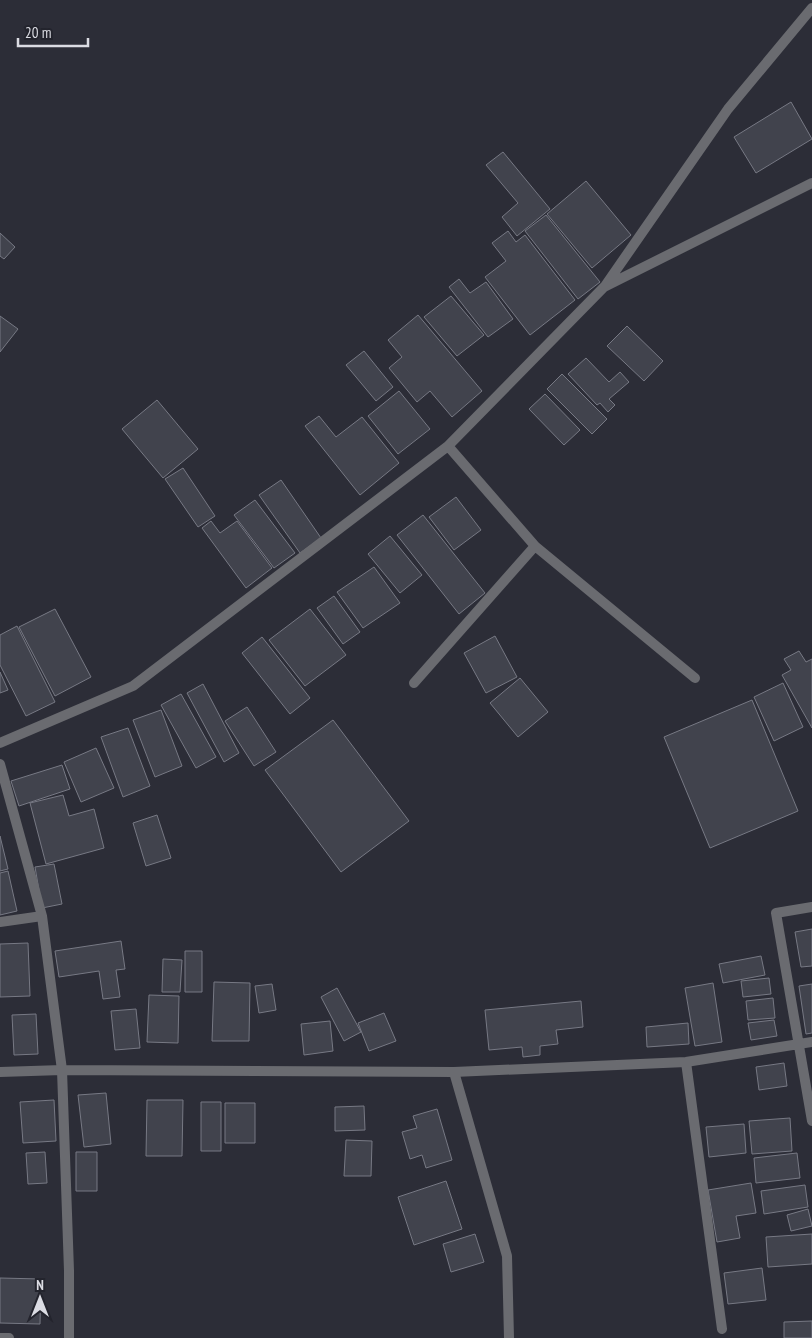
<svg xmlns="http://www.w3.org/2000/svg" width="812" height="1338" viewBox="0 0 812 1338" font-family="'PT Sans Narrow',sans-serif">
  <style>
    .building { fill: #41434d; stroke: #777984 }
    .lines { fill: none; stroke-linecap: round; stroke-linejoin: round }
    .minor { stroke: #6a6b70; stroke-width: 10 }
  </style>
  <rect width="100%" height="100%" fill="#2c2d37"/>
  <path class="building" d="M 791,102 L 812,139 L 756,173 L 734,137 Z
    M 503,152 L 550,209 L 517,236 L 502,217 L 518,203 L 486,165 Z
    M 586,181 L 631,235 L 592,268 L 547,214 Z
    M 546,215 L 600,282 L 578,299 L 525,231 Z
    M 508,231 L 516,242 L 525,235 L 575,300 L 530,335 L 485,277 L 506,261 L 492,243 Z
    M 0,233 L 15,247 L 4,259 L 0,256 Z
    M 459,279 L 470,293 L 486,282 L 513,319 L 488,337 L 449,287 Z
    M 451,296 L 484,335 L 457,356 L 424,317 Z
    M 418,315 L 482,391 L 452,417 L 430,391 L 417,402 L 389,368 L 402,357 L 388,340 Z
    M 0,316 L 18,329 L 0,352 Z
    M 627,326 L 663,361 L 644,381 L 607,346 Z
    M 364,351 L 393,387 L 376,401 L 346,365 Z
    M 586,358 L 609,382 L 620,372 L 629,382 L 609,399 L 615,405 L 608,412 L 600,403 L 597,405 L 568,374 Z
    M 562,374 L 607,419 L 592,434 L 547,389 Z
    M 399,391 L 430,429 L 398,454 L 368,416 Z
    M 545,394 L 580,430 L 564,445 L 529,409 Z
    M 157,400 L 198,449 L 163,478 L 122,429 Z
    M 319,416 L 336,437 L 362,417 L 399,463 L 360,495 L 305,426 Z
    M 183,468 L 215,516 L 198,527 L 165,479 Z
    M 281,480 L 321,538 L 300,553 L 259,495 Z
    M 456,497 L 481,530 L 454,550 L 429,517 Z
    M 255,500 L 295,553 L 274,568 L 234,515 Z
    M 423,515 L 485,593 L 459,614 L 397,535 Z
    M 211,521 L 220,533 L 237,521 L 272,568 L 246,588 L 202,528 Z
    M 390,536 L 422,575 L 400,593 L 368,554 Z
    M 374,567 L 400,603 L 363,628 L 337,592 Z
    M 334,596 L 360,632 L 343,644 L 317,608 Z
    M 55,609 L 91,677 L 55,696 L 19,627 Z
    M 310,609 L 346,655 L 305,686 L 269,640 Z
    M 17,626 L 55,702 L 26,716 L 0,665 L 0,635 Z
    M 495,636 L 517,677 L 486,693 L 464,653 Z
    M 262,637 L 310,698 L 290,714 L 242,653 Z
    M 799,651 L 806,662 L 812,659 L 812,728 L 782,675 L 791,670 L 784,659 Z
    M 0,672 L 8,690 L 0,693 Z
    M 520,678 L 548,712 L 518,737 L 490,703 Z
    M 783,683 L 803,727 L 774,741 L 754,697 Z
    M 203,684 L 239,753 L 224,762 L 187,693 Z
    M 181,694 L 216,757 L 196,768 L 161,705 Z
    M 752,700 L 798,811 L 710,848 L 664,737 Z
    M 247,707 L 276,752 L 254,766 L 225,721 Z
    M 161,710 L 182,766 L 155,777 L 133,720 Z
    M 333,720 L 409,821 L 341,872 L 265,770 Z
    M 128,728 L 150,786 L 123,797 L 101,737 Z
    M 96,748 L 114,788 L 81,802 L 64,762 Z
    M 62,765 L 70,789 L 19,806 L 11,781 Z
    M 63,795 L 69,816 L 94,809 L 104,848 L 46,864 L 30,803 Z
    M 157,815 L 171,858 L 146,866 L 133,823 Z
    M 0,836 L 8,869 L 0,871 Z
    M 54,864 L 62,904 L 42,908 L 35,867 Z
    M 8,871 L 17,911 L 0,915 L 0,873 Z
    M 812,929 L 812,966 L 801,967 L 795,932 Z
    M 121,941 L 125,969 L 116,970 L 120,997 L 103,999 L 99,971 L 59,977 L 55,951 Z
    M 28,943 L 30,996 L 0,997 L 0,944 Z
    M 185,951 L 202,951 L 202,992 L 185,992 Z
    M 761,956 L 765,975 L 723,983 L 719,964 Z
    M 163,959 L 182,960 L 180,992 L 162,992 Z
    M 769,978 L 771,994 L 743,997 L 741,981 Z
    M 214,982 L 250,983 L 249,1041 L 212,1041 Z
    M 713,983 L 722,1042 L 695,1046 L 685,988 Z
    M 272,984 L 276,1010 L 259,1013 L 255,986 Z
    M 812,984 L 812,1033 L 806,1034 L 799,986 Z
    M 337,988 L 361,1032 L 344,1041 L 321,997 Z
    M 149,995 L 179,996 L 178,1043 L 147,1042 Z
    M 773,998 L 775,1018 L 748,1020 L 746,1001 Z
    M 581,1001 L 583,1027 L 556,1030 L 558,1044 L 540,1046 L 540,1055 L 523,1057 L 522,1047 L 489,1050 L 485,1010 Z
    M 136,1009 L 140,1048 L 115,1050 L 111,1011 Z
    M 384,1013 L 396,1041 L 369,1051 L 358,1023 Z
    M 36,1014 L 38,1054 L 14,1055 L 12,1015 Z
    M 774,1020 L 777,1036 L 751,1040 L 748,1023 Z
    M 330,1021 L 333,1051 L 304,1055 L 301,1024 Z
    M 688,1023 L 689,1044 L 647,1047 L 646,1027 Z
    M 784,1063 L 787,1086 L 759,1090 L 756,1067 Z
    M 106,1093 L 111,1144 L 84,1147 L 78,1095 Z
    M 54,1100 L 56,1141 L 23,1143 L 20,1102 Z
    M 147,1100 L 183,1100 L 182,1156 L 146,1156 Z
    M 201,1102 L 221,1102 L 221,1151 L 201,1151 Z
    M 225,1103 L 255,1103 L 255,1143 L 225,1143 Z
    M 364,1106 L 365,1130 L 335,1131 L 335,1107 Z
    M 437,1109 L 452,1160 L 426,1168 L 422,1155 L 410,1159 L 402,1132 L 417,1128 L 413,1116 Z
    M 790,1118 L 792,1151 L 752,1154 L 749,1121 Z
    M 744,1124 L 746,1153 L 709,1157 L 706,1127 Z
    M 346,1140 L 372,1141 L 371,1176 L 344,1176 Z
    M 45,1152 L 47,1183 L 28,1184 L 26,1153 Z
    M 76,1152 L 97,1152 L 97,1191 L 76,1191 Z
    M 797,1153 L 800,1178 L 756,1183 L 754,1158 Z
    M 446,1181 L 462,1229 L 414,1245 L 398,1197 Z
    M 751,1183 L 756,1213 L 736,1216 L 740,1238 L 717,1242 L 708,1190 Z
    M 805,1185 L 808,1207 L 764,1214 L 761,1191 Z
    M 808,1209 L 812,1226 L 791,1231 L 787,1215 Z
    M 475,1234 L 484,1262 L 451,1272 L 443,1244 Z
    M 812,1234 L 812,1264 L 768,1267 L 766,1237 Z
    M 762,1268 L 766,1300 L 728,1304 L 724,1273 Z
    M 0,1278 L 41,1279 L 40,1324 L 0,1323 Z
    M 812,1321 L 812,1338 L 784,1338 L 784,1322 Z"/>
  <g class="lines">
    <path class="minor" d="M 605,286 L 728,109 L 812,8
      M 448,446 L 535,546 L 695,678
      M 414,683 L 535,546
      M 0,743 L 133,686 L 448,446 L 604,287 L 812,183
      M 0,764 L 42,916 L 62,1070 L 69,1271 L 69,1338
      M 812,907 L 776,913 L 812,1121
      M 0,922 L 42,916
      M 686,1062 L 722,1329
      M 0,1072 L 62,1070 L 454,1072 L 686,1062 L 812,1042
      M 454,1072 L 507,1256 L 509,1338
      M 0,1338 L 9,1338"/>
  </g>
  <g transform="translate(40 1298)" stroke="#23242d" stroke-width="4" paint-order="stroke">
  <path d="M0-4L9 19L0 12L-9 19Z" fill="#dbdce3"/>
  <text y="-8" font-size="14" font-weight="bold" text-anchor="middle" fill="#dbdce3">N</text>
  </g>
  <path d="M18 38v8h70v-8" fill="none" stroke="#dbdce3" stroke-width="2.5"/>
  <text x="25" y="38" font-size="15" fill="#dbdce3" stroke="#23242d" stroke-width="4" paint-order="stroke">20 m</text>
</svg>
